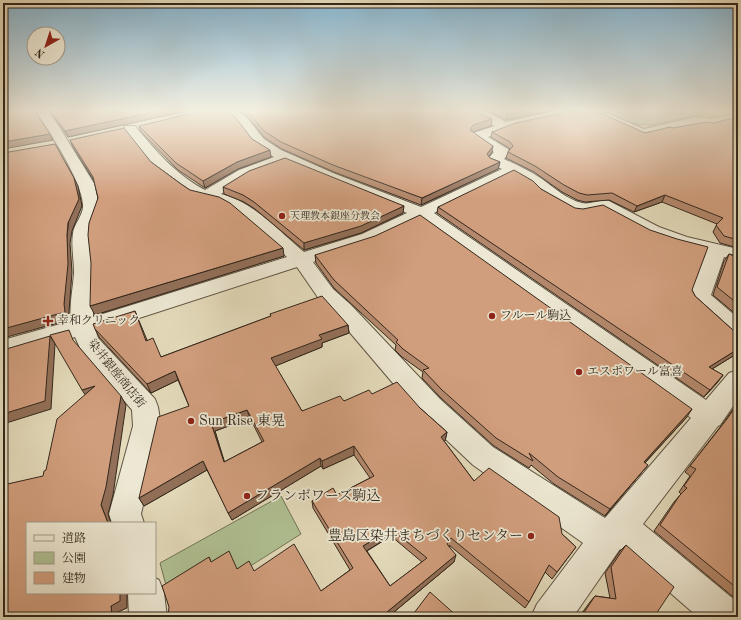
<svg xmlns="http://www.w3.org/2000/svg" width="741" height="620" viewBox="0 0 741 620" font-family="'Old Standard TT','Noto Serif JP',serif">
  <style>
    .green { fill: #b0c193; stroke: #727458 }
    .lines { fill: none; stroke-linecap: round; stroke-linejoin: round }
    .street-casing { stroke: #5f5444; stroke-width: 2 }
    .street { fill: #ede8d3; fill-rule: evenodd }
    .wall { fill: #b4886c; stroke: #33271c; fill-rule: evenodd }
    .shaded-wall { fill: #926f58; stroke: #33271c }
    .building { fill: #d19e7d; stroke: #33271c; fill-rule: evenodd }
    .poi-dot { fill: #8f2418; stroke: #ede8d3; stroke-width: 1.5 }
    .labels { text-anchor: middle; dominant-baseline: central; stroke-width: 3.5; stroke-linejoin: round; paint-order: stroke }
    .far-poi-label { font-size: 10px; fill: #33271c; stroke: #ede8d3; text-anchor: start }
    .poi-label { font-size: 12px; fill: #33271c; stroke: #ede8d3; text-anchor: start }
    .street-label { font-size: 12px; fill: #33271c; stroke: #ede8d3 }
    .near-poi-label { font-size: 14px; fill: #33271c; stroke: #ede8d3; text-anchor: start }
  </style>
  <rect width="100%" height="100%" fill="#e4dbbb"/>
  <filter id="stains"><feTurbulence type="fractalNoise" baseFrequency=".005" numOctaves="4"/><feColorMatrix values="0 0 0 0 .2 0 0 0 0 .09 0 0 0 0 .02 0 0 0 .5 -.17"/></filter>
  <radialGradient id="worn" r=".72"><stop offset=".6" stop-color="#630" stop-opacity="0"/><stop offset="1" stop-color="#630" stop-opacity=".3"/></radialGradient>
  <path class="green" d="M 600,110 L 698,110 L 716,116 L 704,119 L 688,117 L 652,125 L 642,125 L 632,123 Z
    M 281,496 L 301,534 L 222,584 L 167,589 L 160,563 Z"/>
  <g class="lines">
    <g class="street-casing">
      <path id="street" d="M 35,110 L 47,110 L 58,125 L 95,185 L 100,206 L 91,231 L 90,243 L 94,272 L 93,317 L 287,257 L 233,210 L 221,203 L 193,196 L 184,191 L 155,168 L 125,132 L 124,129 L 125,126 L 135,126 C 156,151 175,174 205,190 L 239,170 L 274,157 L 254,145 L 238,123 L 223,110 L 236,110 L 246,117 L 264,139 L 281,150 L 333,173 L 421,207 L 502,169 L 489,163 L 487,160 L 494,152 L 471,136 L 473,133 L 495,126 L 475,115 L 466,112 L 464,110 L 484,110 L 506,122 L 559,110 L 563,111 L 565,114 L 563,117 L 514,127 L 488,137 L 508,149 L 510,152 L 504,159 C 517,165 530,171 542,179 C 553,187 568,200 582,203 C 590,205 600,199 609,201 L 659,227 L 687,237 L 738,249 L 738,261 L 724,257 L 711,295 L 738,318 L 738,339 L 730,337 L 692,302 L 689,297 L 706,253 L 674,245 L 647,235 L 601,210 L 580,214 L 574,213 L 540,194 L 532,186 L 513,175 L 434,213 L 706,400 L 729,373 L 738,370 L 738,399 L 720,425 L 718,426 L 643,524 L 731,597 L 738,601 L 738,617 L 698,617 L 620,549 L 573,617 L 531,617 L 537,604 L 583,543 L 473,465 L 420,415 L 335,315 L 319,299 L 297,267 L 96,332 L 98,338 L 155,399 L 158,407 L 161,426 L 141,514 L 144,523 L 112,523 L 109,514 L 133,426 L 132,410 L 80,348 L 75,337 L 3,358 L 3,340 L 71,321 C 69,305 73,289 74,273 C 74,259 71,246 73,233 C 74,224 84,214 83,205 C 82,181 49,131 35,110 ZM 286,163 L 407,213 L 362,234 L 304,252 C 279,231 252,201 221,194 L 249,176 ZM 420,220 L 691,418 L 605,518 L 493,447 L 440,399 L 351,305 L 333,289 L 313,262 L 374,242 Z
        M 183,110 L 196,110 L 200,114 L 198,117 C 192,118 187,116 183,110 Z
        M 585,110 L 600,110 L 644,129 L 695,117 L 711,119 L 738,113 L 738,121 L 711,127 L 695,125 L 643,137 L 587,112 Z
        M 155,578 L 159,580 L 164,593 L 167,617 L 129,617 L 128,593 L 155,593 Z"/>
    </g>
    <use href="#street" class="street"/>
  </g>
  <path class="wall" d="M 49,110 L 191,110 L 68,137 Z
    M 238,110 L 471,110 L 492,119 L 491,126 L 473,132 L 492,152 L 489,157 L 490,158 L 500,162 L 498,169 L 421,205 L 334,172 L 282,149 L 265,138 L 247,116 Z
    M 487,110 L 555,110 L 506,120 Z
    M 738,117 L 738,248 L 720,243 L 713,232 L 717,224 L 662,202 L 634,212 L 609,200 L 585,202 L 577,200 L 562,192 L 534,172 L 506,158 L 508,152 L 510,149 L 509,148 L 491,137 L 492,132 L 645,133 L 714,123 Z
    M 139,126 L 252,139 L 271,157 L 238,169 L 205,188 L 178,170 L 141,132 Z
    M 70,140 L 151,162 L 181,184 L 284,256 L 95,315 L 98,198 L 94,181 L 73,147 Z
    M 223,187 L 403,213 L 361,233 L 304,250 L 255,209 L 244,202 L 224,194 Z
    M 541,189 L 692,290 L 695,296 L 734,331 L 738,332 L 738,353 L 712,369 L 723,375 L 717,383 L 704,397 L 437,213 L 438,207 Z
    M 734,253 L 738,254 L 738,316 L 713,295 L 724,261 L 729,254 L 733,255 Z
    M 315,255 L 687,417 L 645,463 L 642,472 L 605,516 L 554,484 L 531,465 L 529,468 L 494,446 L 441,398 L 422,378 L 423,372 L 402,357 L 395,350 L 396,345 L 334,288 L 316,263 Z
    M 135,311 L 147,340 L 161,357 L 271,316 L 270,314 L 348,325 L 349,333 L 322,343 L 322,347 L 275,366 L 302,411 L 344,401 L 372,394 L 420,408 L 447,432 L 445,441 L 444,441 L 474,481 L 562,534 L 576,547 L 552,579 L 545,572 L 529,602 L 525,608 L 449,545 L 454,562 L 388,617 L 168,617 L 209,557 L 211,562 L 237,569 L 254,571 L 321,591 L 350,570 L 313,508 L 312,501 L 337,495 L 370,478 L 354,455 L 323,469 L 321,466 L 232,520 L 207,470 L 144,506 L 139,498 L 189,406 L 178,380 L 151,393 L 99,337 L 95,329 ZM 250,418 L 262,442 L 224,462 L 215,431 ZM 391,536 L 422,562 L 390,586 L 367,551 Z
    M 738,402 L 738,599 L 732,596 L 654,531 L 674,502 L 681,494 L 679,492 L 690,476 L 685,472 L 721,426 Z
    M 626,545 L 654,617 L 579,617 L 590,602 L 595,596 L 610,598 L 605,573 L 620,551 Z"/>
  <path class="shaded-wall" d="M 163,110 L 191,110 L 68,137 L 65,131 Z
    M 529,110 L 555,110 L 506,120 L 507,114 Z
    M 492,119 L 491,126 L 473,132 L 470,130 L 473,125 Z
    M 50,134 L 53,140 L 3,149 L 3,142 Z
    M 493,146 L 492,152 L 486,161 L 487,154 Z
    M 270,150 L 271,157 L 238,169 L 205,188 L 203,181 L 237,162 Z
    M 500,162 L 498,169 L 421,205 L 422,198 Z
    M 74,178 L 78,186 L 82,206 L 72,231 L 70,243 L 72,272 L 69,312 L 69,320 L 3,338 L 3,329 L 64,304 L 67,235 Z
    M 665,195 L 662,202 L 634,212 L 637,206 Z
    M 404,206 L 403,213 L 361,233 L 304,250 L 304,243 Z
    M 283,248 L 284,256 L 95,315 L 90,306 Z
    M 348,325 L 349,333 L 322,343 L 322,347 L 273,367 L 271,358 L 319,335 Z
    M 50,336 L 55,344 L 51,409 L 3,424 L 3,414 Z
    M 738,349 L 738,353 L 704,374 L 709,367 Z
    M 175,371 L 178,380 L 151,393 L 147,384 Z
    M 723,375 L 717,383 L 704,397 L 710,390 Z
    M 95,386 L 88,399 L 82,390 Z
    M 121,396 L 126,405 L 113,495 L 108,514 L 111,523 L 108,523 L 101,505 Z
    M 692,409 L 687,417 L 639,469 L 644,462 Z
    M 247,410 L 250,418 L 215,431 L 227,470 L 211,423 Z
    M 447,432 L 445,441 L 439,445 L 441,437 Z
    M 354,446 L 354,455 L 323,469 L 322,461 Z
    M 320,458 L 321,466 L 232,520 L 228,513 Z
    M 203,461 L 207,470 L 144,506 L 139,498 Z
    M 648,465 L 642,472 L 605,516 L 610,509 Z
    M 391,529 L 391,536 L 363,553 L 363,546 Z
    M 456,555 L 454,562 L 388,617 L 381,617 Z
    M 120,593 L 127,593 L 127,608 L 118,612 L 118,617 L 112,617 L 111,606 Z"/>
  <path class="building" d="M 3,110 L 34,110 L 50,134 L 3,142 Z
    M 50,110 L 163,110 L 65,131 Z
    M 206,110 L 227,110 L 236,118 L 252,139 L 270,150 L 237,162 L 203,181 L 176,163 L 139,126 Z
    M 246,110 L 471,110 L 492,119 L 473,125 L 470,130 L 493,146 L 487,154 L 490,158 L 500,162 L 422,198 L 333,165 L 281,142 L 264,131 Z
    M 499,110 L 529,110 L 507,114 Z
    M 575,110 L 594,110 L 645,133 L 670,127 L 673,128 L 707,122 L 714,123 L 738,117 L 738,240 L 724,236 L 716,225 L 723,218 L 665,195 L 637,206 L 612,193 L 587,195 L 579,193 L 564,185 L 535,166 L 508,152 L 513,146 L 510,142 L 492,132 L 516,123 Z
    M 124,128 L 151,162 L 181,184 L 190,190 L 219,197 L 230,203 L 283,248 L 90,306 L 91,263 L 88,235 L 89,223 L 98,198 L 93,177 L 70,140 Z
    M 55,144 L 74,178 L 79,199 L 68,223 L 67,235 L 68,264 L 64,304 L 65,312 L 3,329 L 3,153 Z
    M 285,158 L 404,206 L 361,226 L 304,243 L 254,202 L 243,195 L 223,187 L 249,171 Z
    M 514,170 L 533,181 L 541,189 L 575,208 L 583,209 L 603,205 L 650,230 L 677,239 L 708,247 L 692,290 L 695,296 L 734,331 L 738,332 L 738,349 L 709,367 L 723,375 L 710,390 L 438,207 Z
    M 420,215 L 692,409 L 644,462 L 648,465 L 610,509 L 558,477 L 529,453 L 533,461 L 496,438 L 442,390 L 423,370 L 429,368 L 403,349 L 396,342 L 398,340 L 334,280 L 315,255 L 375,236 Z
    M 734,253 L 738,254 L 738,304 L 717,287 L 729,254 L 737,257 Z
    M 322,296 L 348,325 L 319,335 L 322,339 L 271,358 L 302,411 L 340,396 L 344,401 L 369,390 L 372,394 L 397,382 L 420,408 L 447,432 L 441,437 L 474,481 L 489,468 L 559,517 L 562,534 L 576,547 L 557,572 L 549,565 L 529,602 L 451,538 L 447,544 L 456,555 L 381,617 L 168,617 L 169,607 L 162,586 L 209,557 L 211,562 L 229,551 L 237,569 L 249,561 L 254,571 L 294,544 L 321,591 L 353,568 L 312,501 L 333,488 L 337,495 L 374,476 L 354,446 L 322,461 L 320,458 L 228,513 L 203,461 L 139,498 L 158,417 L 189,406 L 175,371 L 147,384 L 95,329 L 93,324 L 135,311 L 146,341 L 153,338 L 161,357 L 271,316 L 270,314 ZM 247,410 L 264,441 L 224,462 L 211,423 ZM 391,529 L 427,558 L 390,586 L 363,546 Z
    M 69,330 L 73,340 L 121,396 L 106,487 L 101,505 L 108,523 L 27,523 L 27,593 L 120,593 L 120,601 L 111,606 L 112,617 L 3,617 L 3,485 L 43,476 L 44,471 L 46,470 L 57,419 L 95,386 L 82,390 L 50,335 Z
    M 50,336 L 45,401 L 3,414 L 3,350 Z
    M 738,403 L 738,589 L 660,525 L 680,495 L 687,488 L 684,486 L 696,469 L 690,466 L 727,419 Z
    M 626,545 L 674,587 L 654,617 L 581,617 L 595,596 L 616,599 L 611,567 Z
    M 430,592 L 458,617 L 411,617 Z"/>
  <linearGradient id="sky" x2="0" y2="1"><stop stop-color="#87b7d3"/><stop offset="0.56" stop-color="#f3efe0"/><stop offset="1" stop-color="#f3efe0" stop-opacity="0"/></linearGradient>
  <rect width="741" height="197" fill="url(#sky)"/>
  <g class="poi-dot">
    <circle cx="282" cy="216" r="4"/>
    <circle cx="492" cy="316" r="4"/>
    <path d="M46 315h4v4h4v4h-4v4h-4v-4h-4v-4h4z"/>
    <circle cx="579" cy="372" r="4"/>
    <circle cx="191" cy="421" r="4"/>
    <circle cx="247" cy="496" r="4"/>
    <circle cx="531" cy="536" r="4"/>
  </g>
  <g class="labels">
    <g class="far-poi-label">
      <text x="290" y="216">天理教本銀座分教会</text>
    </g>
    <g class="poi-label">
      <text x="500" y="316">フルール駒込</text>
      <text x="57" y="321">幸和クリニック</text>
      <text x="587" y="372">エスポワール富喜</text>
    </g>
    <g class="street-label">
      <text transform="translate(116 374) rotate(51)">染井銀座商店街</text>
    </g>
    <g class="near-poi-label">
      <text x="199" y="421">Sun Rise 東晃</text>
      <text x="255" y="496">フランボワーズ駒込</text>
      <text x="523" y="536" text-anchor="end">豊島区染井まちづくりセンター</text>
    </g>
  </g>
  <rect width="741" height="620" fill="none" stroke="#e4dbbb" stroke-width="16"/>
  <rect x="4" y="4" width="733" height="612" fill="none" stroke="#33271c" stroke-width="2"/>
  <rect x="8" y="8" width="725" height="604" fill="none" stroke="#33271c"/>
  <rect x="26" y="522" width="130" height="72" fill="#ede8d3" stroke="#a39b8a"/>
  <rect x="34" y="535" width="20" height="6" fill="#ede8d3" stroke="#a39b8a"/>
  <text x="62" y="542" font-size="12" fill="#33271c">道路</text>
  <rect x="34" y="552" width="20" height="12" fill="#b0c193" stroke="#a39b8a"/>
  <text x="62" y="562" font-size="12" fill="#33271c">公園</text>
  <rect x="34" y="572" width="20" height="12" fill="#d19e7d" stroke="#a39b8a"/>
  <text x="62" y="582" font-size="12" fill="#33271c">建物</text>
  <g transform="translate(46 46) rotate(219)"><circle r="19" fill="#ede8d3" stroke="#a39b8a"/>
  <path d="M0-3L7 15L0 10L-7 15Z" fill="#8f2418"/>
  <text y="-6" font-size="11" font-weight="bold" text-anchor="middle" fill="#33271c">N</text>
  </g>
  <rect width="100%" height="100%" filter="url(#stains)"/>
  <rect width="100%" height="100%" fill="url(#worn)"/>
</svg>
